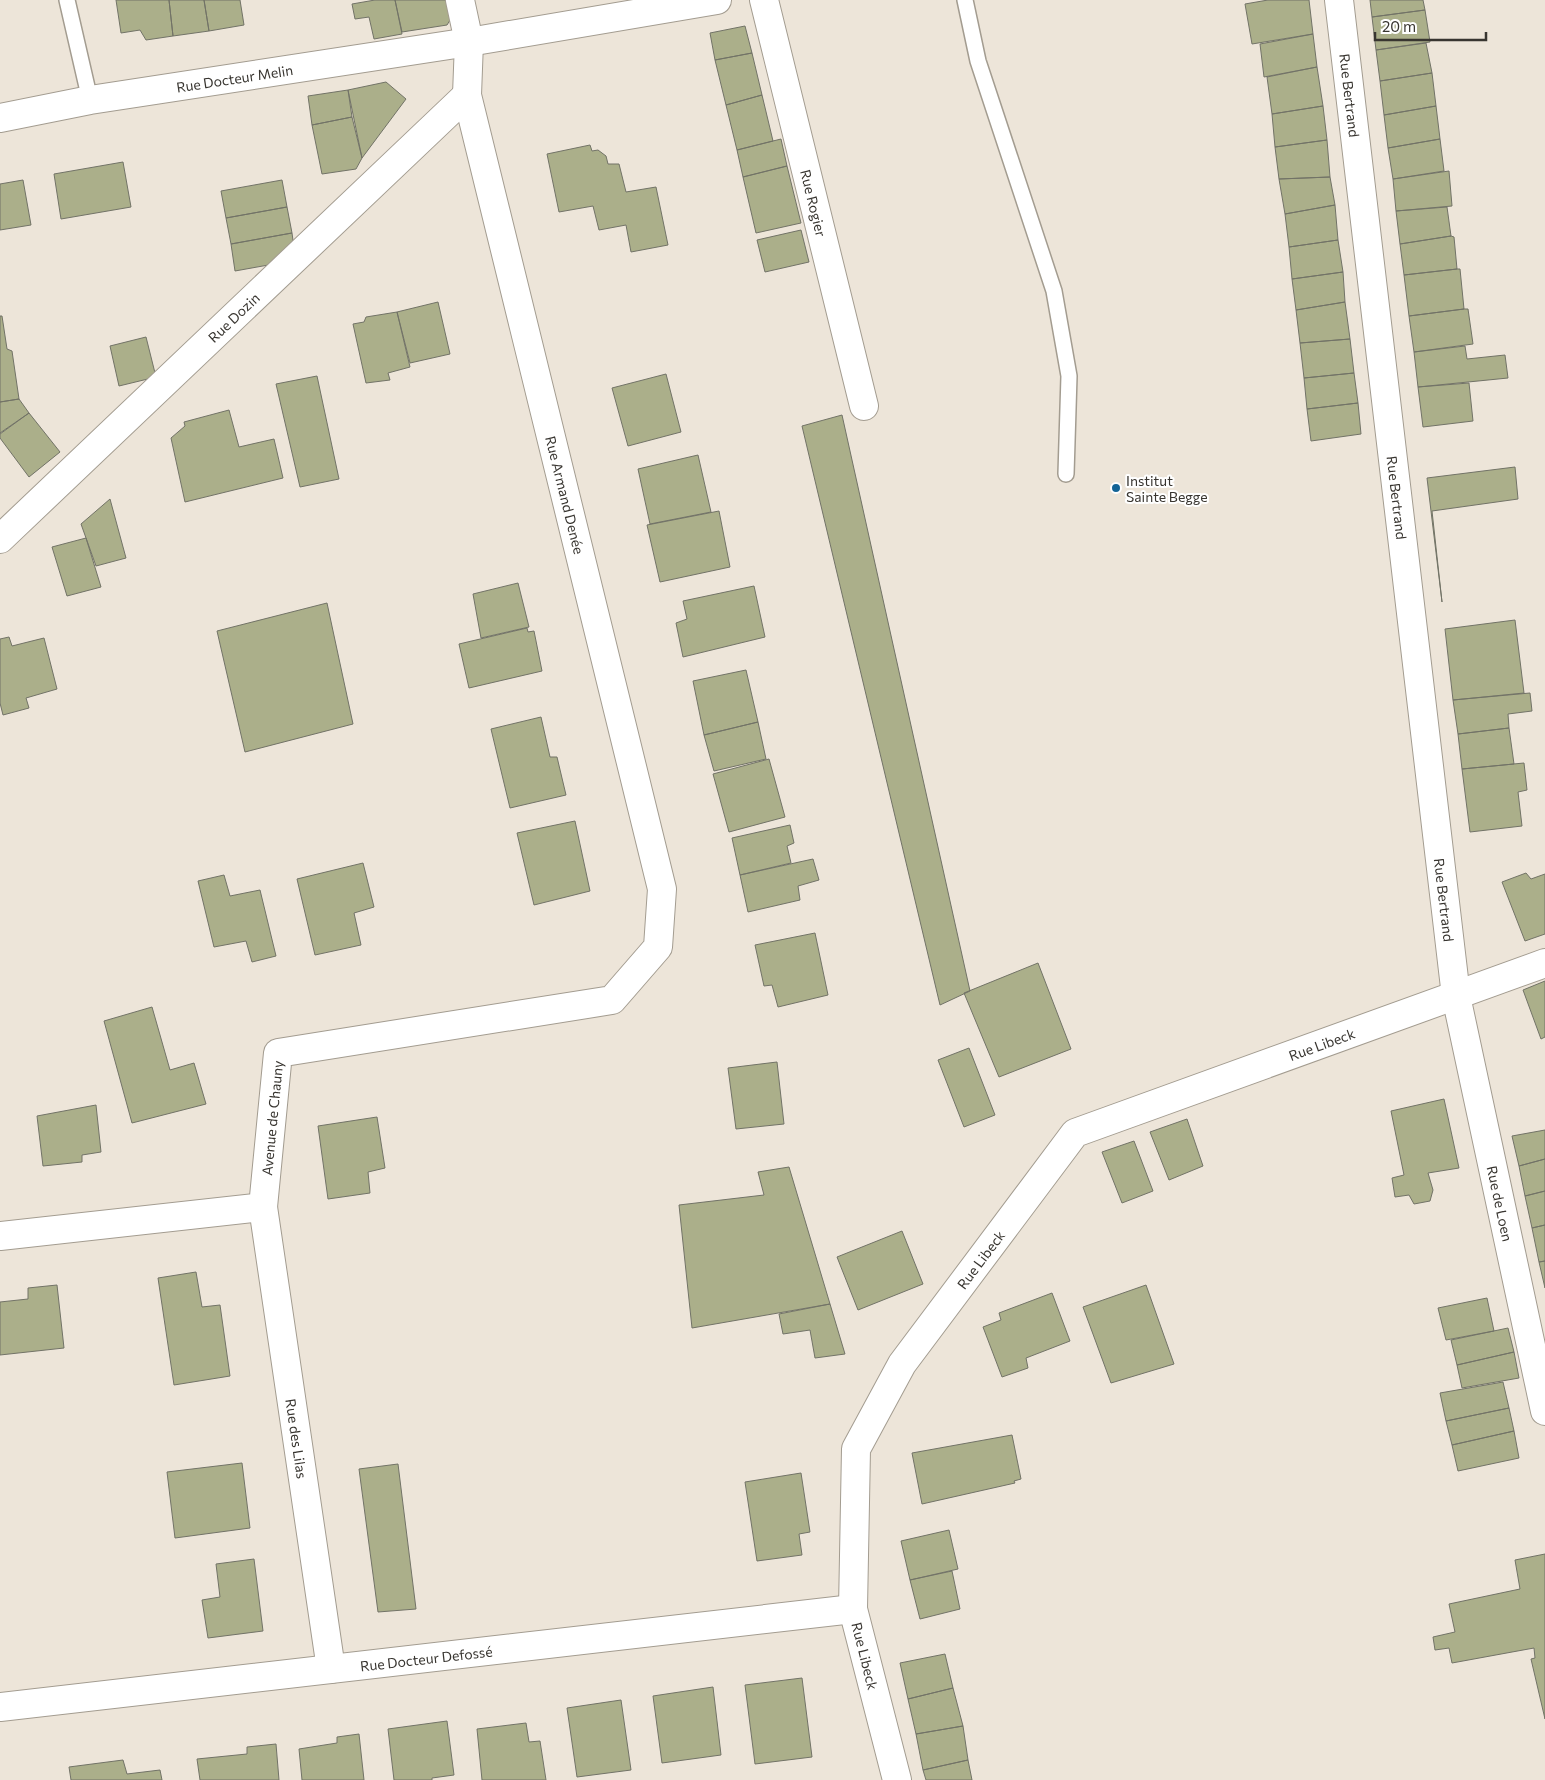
<svg xmlns="http://www.w3.org/2000/svg" width="1545" height="1780" viewBox="0 0 1545 1780" font-family="Commissioner,sans-serif">
  <style>
    .building { fill: #abaf8a; stroke: #727367 }
    .lines { fill: none; stroke-linecap: round; stroke-linejoin: round }
    .lane-casing { stroke: #a39c90; stroke-width: 18 }
    .street-casing { stroke: #a39c90; stroke-width: 30 }
    .lane { stroke: #fff; stroke-width: 15 }
    .street { stroke: #fff; stroke-width: 28 }
    .poi-dot { fill: #146496; stroke: #fff; stroke-width: 2 }
    .labels { text-anchor: middle; dominant-baseline: central; stroke-width: 4; stroke-linejoin: round; paint-order: stroke }
    .street-label { font-size: 14px; fill: #383530; stroke: #fff }
    .poi-label { font-size: 14px; fill: #383530; stroke: #fff; text-anchor: start }
  </style>
  <rect width="100%" height="100%" fill="#ede5d9"/>
  <path class="building" d="M 116,0 L 169,0 L 173,36 L 146,40 L 140,30 L 121,33 Z
    M 169,0 L 204,0 L 209,31 L 173,36 Z
    M 204,0 L 240,0 L 244,25 L 209,31 Z
    M 375,0 L 395,0 L 402,34 L 374,39 L 369,17 L 355,19 L 352,4 Z
    M 395,0 L 449,0 L 452,17 L 447,25 L 402,32 Z
    M 1268,0 L 1309,0 L 1313,34 L 1252,44 L 1245,4 Z
    M 1370,0 L 1423,0 L 1425,10 L 1372,17 Z
    M 1425,10 L 1430,42 L 1376,50 L 1372,17 Z
    M 745,26 L 752,53 L 715,60 L 710,33 Z
    M 1313,34 L 1317,67 L 1264,77 L 1260,44 Z
    M 1426,43 L 1432,73 L 1380,81 L 1376,50 Z
    M 752,53 L 762,95 L 726,105 L 715,60 Z
    M 1317,67 L 1323,106 L 1272,114 L 1267,77 Z
    M 1432,73 L 1436,106 L 1384,115 L 1380,81 Z
    M 386,82 L 406,99 L 362,158 L 348,90 Z
    M 348,90 L 352,117 L 312,125 L 308,96 Z
    M 762,95 L 773,141 L 737,150 L 726,105 Z
    M 1323,106 L 1327,140 L 1275,147 L 1272,114 Z
    M 1436,106 L 1440,139 L 1388,148 L 1384,115 Z
    M 352,117 L 362,158 L 356,169 L 322,174 L 312,125 Z
    M 781,139 L 787,166 L 743,177 L 737,150 Z
    M 1440,139 L 1444,171 L 1393,179 L 1388,148 Z
    M 1327,140 L 1330,177 L 1279,179 L 1275,147 Z
    M 590,145 L 592,151 L 598,150 L 606,156 L 608,164 L 619,164 L 626,192 L 656,187 L 668,245 L 631,252 L 626,225 L 599,230 L 593,206 L 559,212 L 547,154 Z
    M 123,162 L 131,207 L 61,219 L 54,174 Z
    M 787,166 L 801,223 L 756,233 L 743,177 Z
    M 1449,171 L 1452,206 L 1396,211 L 1393,179 Z
    M 1330,177 L 1335,205 L 1285,214 L 1279,179 Z
    M 23,180 L 31,225 L 0,230 L 0,184 Z
    M 282,180 L 287,207 L 226,218 L 221,191 Z
    M 1335,205 L 1338,240 L 1289,247 L 1285,214 Z
    M 287,207 L 292,233 L 231,244 L 226,218 Z
    M 1447,207 L 1451,236 L 1400,244 L 1396,211 Z
    M 801,230 L 809,262 L 765,272 L 757,240 Z
    M 292,233 L 294,248 L 285,262 L 235,271 L 231,244 Z
    M 1451,236 L 1454,237 L 1457,269 L 1404,275 L 1400,244 Z
    M 1338,240 L 1343,272 L 1292,279 L 1289,247 Z
    M 1457,269 L 1460,269 L 1464,309 L 1409,316 L 1404,275 Z
    M 1343,272 L 1345,302 L 1296,310 L 1292,279 Z
    M 438,302 L 450,354 L 410,363 L 397,312 Z
    M 1345,302 L 1350,339 L 1300,343 L 1296,310 Z
    M 1464,309 L 1468,309 L 1473,344 L 1414,352 L 1409,316 Z
    M 397,312 L 410,367 L 388,373 L 390,380 L 366,383 L 353,324 L 364,322 L 366,317 Z
    M 0,316 L 2,316 L 7,349 L 12,351 L 19,399 L 0,402 Z
    M 146,337 L 156,377 L 119,386 L 110,346 Z
    M 1350,339 L 1354,373 L 1304,378 L 1300,343 Z
    M 1465,346 L 1467,359 L 1505,355 L 1508,378 L 1418,387 L 1414,352 Z
    M 1354,373 L 1358,403 L 1307,409 L 1304,378 Z
    M 666,374 L 681,432 L 628,446 L 612,388 Z
    M 317,376 L 339,479 L 300,487 L 276,384 Z
    M 1469,383 L 1473,421 L 1423,427 L 1418,387 Z
    M 19,399 L 29,413 L 0,433 L 0,402 Z
    M 1358,403 L 1361,434 L 1311,441 L 1307,409 Z
    M 229,410 L 239,447 L 274,439 L 283,478 L 185,502 L 171,438 L 185,426 L 184,422 Z
    M 29,413 L 60,452 L 29,477 L 0,438 L 0,434 Z
    M 842,415 L 970,991 L 940,1005 L 802,426 Z
    M 698,455 L 711,512 L 650,524 L 638,469 Z
    M 1515,467 L 1518,499 L 1432,511 L 1442,602 L 1427,478 Z
    M 110,499 L 126,558 L 96,566 L 81,524 Z
    M 719,511 L 730,567 L 660,582 L 647,525 Z
    M 86,538 L 101,587 L 67,596 L 52,547 Z
    M 518,583 L 529,627 L 481,638 L 473,594 Z
    M 754,586 L 765,637 L 683,657 L 676,623 L 687,619 L 683,601 Z
    M 327,603 L 353,724 L 245,752 L 217,631 Z
    M 1515,620 L 1524,693 L 1453,700 L 1445,629 Z
    M 527,628 L 528,632 L 534,631 L 542,671 L 469,688 L 459,644 Z
    M 9,637 L 12,646 L 44,638 L 57,689 L 26,698 L 29,708 L 3,715 L 0,703 L 0,639 Z
    M 746,670 L 758,722 L 704,735 L 693,681 Z
    M 1530,693 L 1532,711 L 1508,714 L 1509,728 L 1458,734 L 1453,700 Z
    M 541,717 L 550,757 L 557,757 L 566,795 L 510,808 L 491,729 Z
    M 758,722 L 766,759 L 714,771 L 704,735 Z
    M 1509,728 L 1514,764 L 1462,769 L 1458,734 Z
    M 769,759 L 785,817 L 729,832 L 713,774 Z
    M 1524,763 L 1527,790 L 1518,792 L 1522,826 L 1470,832 L 1462,769 Z
    M 575,821 L 590,891 L 534,905 L 517,833 Z
    M 790,825 L 794,843 L 787,846 L 791,863 L 740,875 L 732,838 Z
    M 813,859 L 819,880 L 798,886 L 800,900 L 748,912 L 740,875 Z
    M 363,863 L 374,907 L 354,913 L 361,945 L 315,955 L 297,879 Z
    M 1526,873 L 1531,879 L 1545,874 L 1545,934 L 1525,941 L 1502,882 Z
    M 224,875 L 230,896 L 260,890 L 276,956 L 252,962 L 246,941 L 214,947 L 198,881 Z
    M 815,933 L 828,995 L 778,1007 L 772,985 L 764,986 L 755,945 Z
    M 1038,963 L 1071,1049 L 999,1077 L 964,993 Z
    M 1545,981 L 1545,1037 L 1541,1039 L 1523,990 Z
    M 152,1007 L 170,1070 L 194,1063 L 206,1104 L 132,1123 L 104,1021 Z
    M 969,1048 L 995,1115 L 964,1127 L 938,1060 Z
    M 777,1062 L 784,1124 L 736,1129 L 728,1068 Z
    M 1444,1099 L 1459,1168 L 1428,1173 L 1433,1190 L 1430,1201 L 1414,1204 L 1409,1195 L 1395,1197 L 1392,1178 L 1404,1175 L 1391,1111 Z
    M 96,1105 L 101,1152 L 82,1155 L 82,1162 L 43,1166 L 37,1116 Z
    M 377,1117 L 385,1168 L 368,1172 L 370,1193 L 328,1199 L 318,1126 Z
    M 1187,1119 L 1203,1166 L 1169,1180 L 1150,1132 Z
    M 1545,1130 L 1545,1159 L 1519,1166 L 1512,1136 Z
    M 1134,1141 L 1153,1191 L 1122,1203 L 1102,1152 Z
    M 1545,1159 L 1545,1191 L 1525,1196 L 1519,1166 Z
    M 789,1167 L 830,1304 L 692,1328 L 679,1205 L 764,1195 L 758,1172 Z
    M 1545,1191 L 1545,1225 L 1532,1228 L 1525,1196 Z
    M 1545,1225 L 1545,1261 L 1539,1262 L 1532,1228 Z
    M 902,1231 L 923,1284 L 858,1310 L 837,1257 Z
    M 1545,1261 L 1545,1288 L 1539,1262 Z
    M 196,1272 L 202,1307 L 220,1305 L 230,1376 L 174,1385 L 158,1278 Z
    M 57,1285 L 64,1348 L 0,1355 L 0,1302 L 28,1299 L 28,1288 Z
    M 1146,1285 L 1174,1364 L 1111,1383 L 1083,1307 Z
    M 1052,1293 L 1070,1341 L 1026,1358 L 1028,1368 L 1002,1377 L 983,1327 L 1001,1320 L 999,1313 Z
    M 1487,1298 L 1494,1331 L 1446,1340 L 1438,1308 Z
    M 830,1304 L 845,1354 L 815,1358 L 810,1330 L 783,1334 L 779,1314 Z
    M 1508,1328 L 1514,1352 L 1457,1365 L 1451,1340 Z
    M 1514,1352 L 1519,1378 L 1462,1388 L 1457,1365 Z
    M 1503,1382 L 1509,1408 L 1446,1421 L 1440,1393 Z
    M 1509,1408 L 1514,1431 L 1452,1445 L 1446,1421 Z
    M 1514,1431 L 1519,1458 L 1458,1471 L 1452,1445 Z
    M 1012,1435 L 1021,1479 L 1014,1481 L 1015,1483 L 922,1504 L 912,1453 Z
    M 242,1463 L 250,1528 L 175,1538 L 167,1472 Z
    M 398,1464 L 416,1609 L 378,1612 L 359,1469 Z
    M 801,1473 L 810,1532 L 799,1534 L 802,1555 L 757,1561 L 745,1482 Z
    M 949,1530 L 958,1569 L 910,1580 L 901,1541 Z
    M 1545,1554 L 1545,1719 L 1531,1659 L 1535,1658 L 1534,1648 L 1452,1663 L 1449,1648 L 1435,1650 L 1433,1637 L 1455,1632 L 1449,1604 L 1520,1589 L 1515,1560 Z
    M 254,1559 L 263,1631 L 208,1638 L 202,1600 L 220,1597 L 216,1564 Z
    M 952,1571 L 960,1609 L 920,1619 L 910,1580 Z
    M 945,1654 L 953,1688 L 908,1699 L 900,1663 Z
    M 802,1678 L 812,1757 L 755,1764 L 745,1685 Z
    M 713,1687 L 721,1755 L 662,1763 L 653,1696 Z
    M 953,1688 L 963,1726 L 916,1734 L 908,1699 Z
    M 621,1700 L 631,1770 L 577,1777 L 567,1708 Z
    M 447,1721 L 454,1775 L 432,1778 L 432,1780 L 394,1780 L 388,1729 Z
    M 526,1723 L 529,1742 L 540,1741 L 546,1780 L 482,1780 L 477,1729 Z
    M 963,1726 L 968,1760 L 923,1770 L 916,1734 Z
    M 359,1734 L 364,1780 L 302,1780 L 299,1749 L 337,1743 L 337,1737 Z
    M 276,1744 L 279,1780 L 200,1780 L 197,1759 L 247,1754 L 247,1747 Z
    M 123,1760 L 127,1774 L 160,1770 L 162,1780 L 71,1780 L 69,1767 Z
    M 968,1760 L 972,1780 L 926,1780 L 923,1770 Z"/>
  <g class="lines">
    <g class="lane-casing">
      <path id="lane" d="M 67,0 L 90,100
        M 965,0 L 978,61 L 1054,291 L 1069,376 L 1066,474"/>
    </g>
    <g class="street-casing">
      <g id="street">
        <path id="s1" d="M 764,0 L 864,406"/>
        <path id="s2" d="M 1339,0 L 1456,996 L 1545,1411"/>
        <path id="s3" d="M 0,118 L 90,100 L 469,42 L 717,0"/>
        <path id="s4" d="M 0,539 L 467,95"/>
        <path id="s5" d="M 263,1207 L 331,1669"/>
        <path id="s6" d="M 0,1236 L 263,1207 L 278,1053 L 612,1000 L 658,947 L 662,889 L 467,95 L 469,42 L 460,0"/>
        <path id="s7" d="M 0,1707 L 853,1609"/>
        <path id="s8" d="M 897,1780 L 853,1609 L 856,1449 L 902,1364 L 1075,1133 L 1545,963"/>
      </g>
    </g>
    <use href="#lane" class="lane"/>
    <use href="#street" class="street"/>
  </g>
  <circle class="poi-dot" cx="1116" cy="488" r="5"/>
  <g class="labels">
    <g class="street-label">
      <text stroke="none"><textPath href="#s3" startOffset="238">Rue Docteur Melin</textPath></text>
      <text stroke="none"><textPath href="#s2" startOffset="96">Rue Bertrand</textPath></text>
      <text stroke="none"><textPath href="#s1" startOffset="209">Rue Rogier</textPath></text>
      <text stroke="none"><textPath href="#s4" startOffset="322">Rue Dozin</textPath></text>
      <text transform="translate(565 495) rotate(76)">Rue Armand Denée</text>
      <text stroke="none"><textPath href="#s2" startOffset="501">Rue Bertrand</textPath></text>
      <text stroke="none"><textPath href="#s2" startOffset="906">Rue Bertrand</textPath></text>
      <text stroke="none"><textPath href="#s8" startOffset="984">Rue Libeck</textPath></text>
      <text stroke="none"><textPath href="#s6" startOffset="354">Avenue de Chauny</textPath></text>
      <text stroke="none"><textPath href="#s2" startOffset="1215">Rue de Loen</textPath></text>
      <text stroke="none"><textPath href="#s8" startOffset="564">Rue Libeck</textPath></text>
      <text stroke="none"><textPath href="#s5" startOffset="234">Rue des Lilas</textPath></text>
      <text transform="translate(865 1656) rotate(76)">Rue Libeck</text>
      <text stroke="none"><textPath href="#s7" startOffset="429">Rue Docteur Defossé</textPath></text>
    </g>
    <g class="poi-label">
      <text x="1126" y="480">Institut<tspan x="1126" dy="16">Sainte Begge</tspan></text>
    </g>
  </g>
  <path d="M1375 32v8h111v-8" fill="none" stroke="#383530" stroke-width="2.5"/>
  <text x="1382" y="32" font-size="15" fill="#383530" stroke="#ffffff" stroke-width="4" paint-order="stroke">20 m</text>
</svg>
